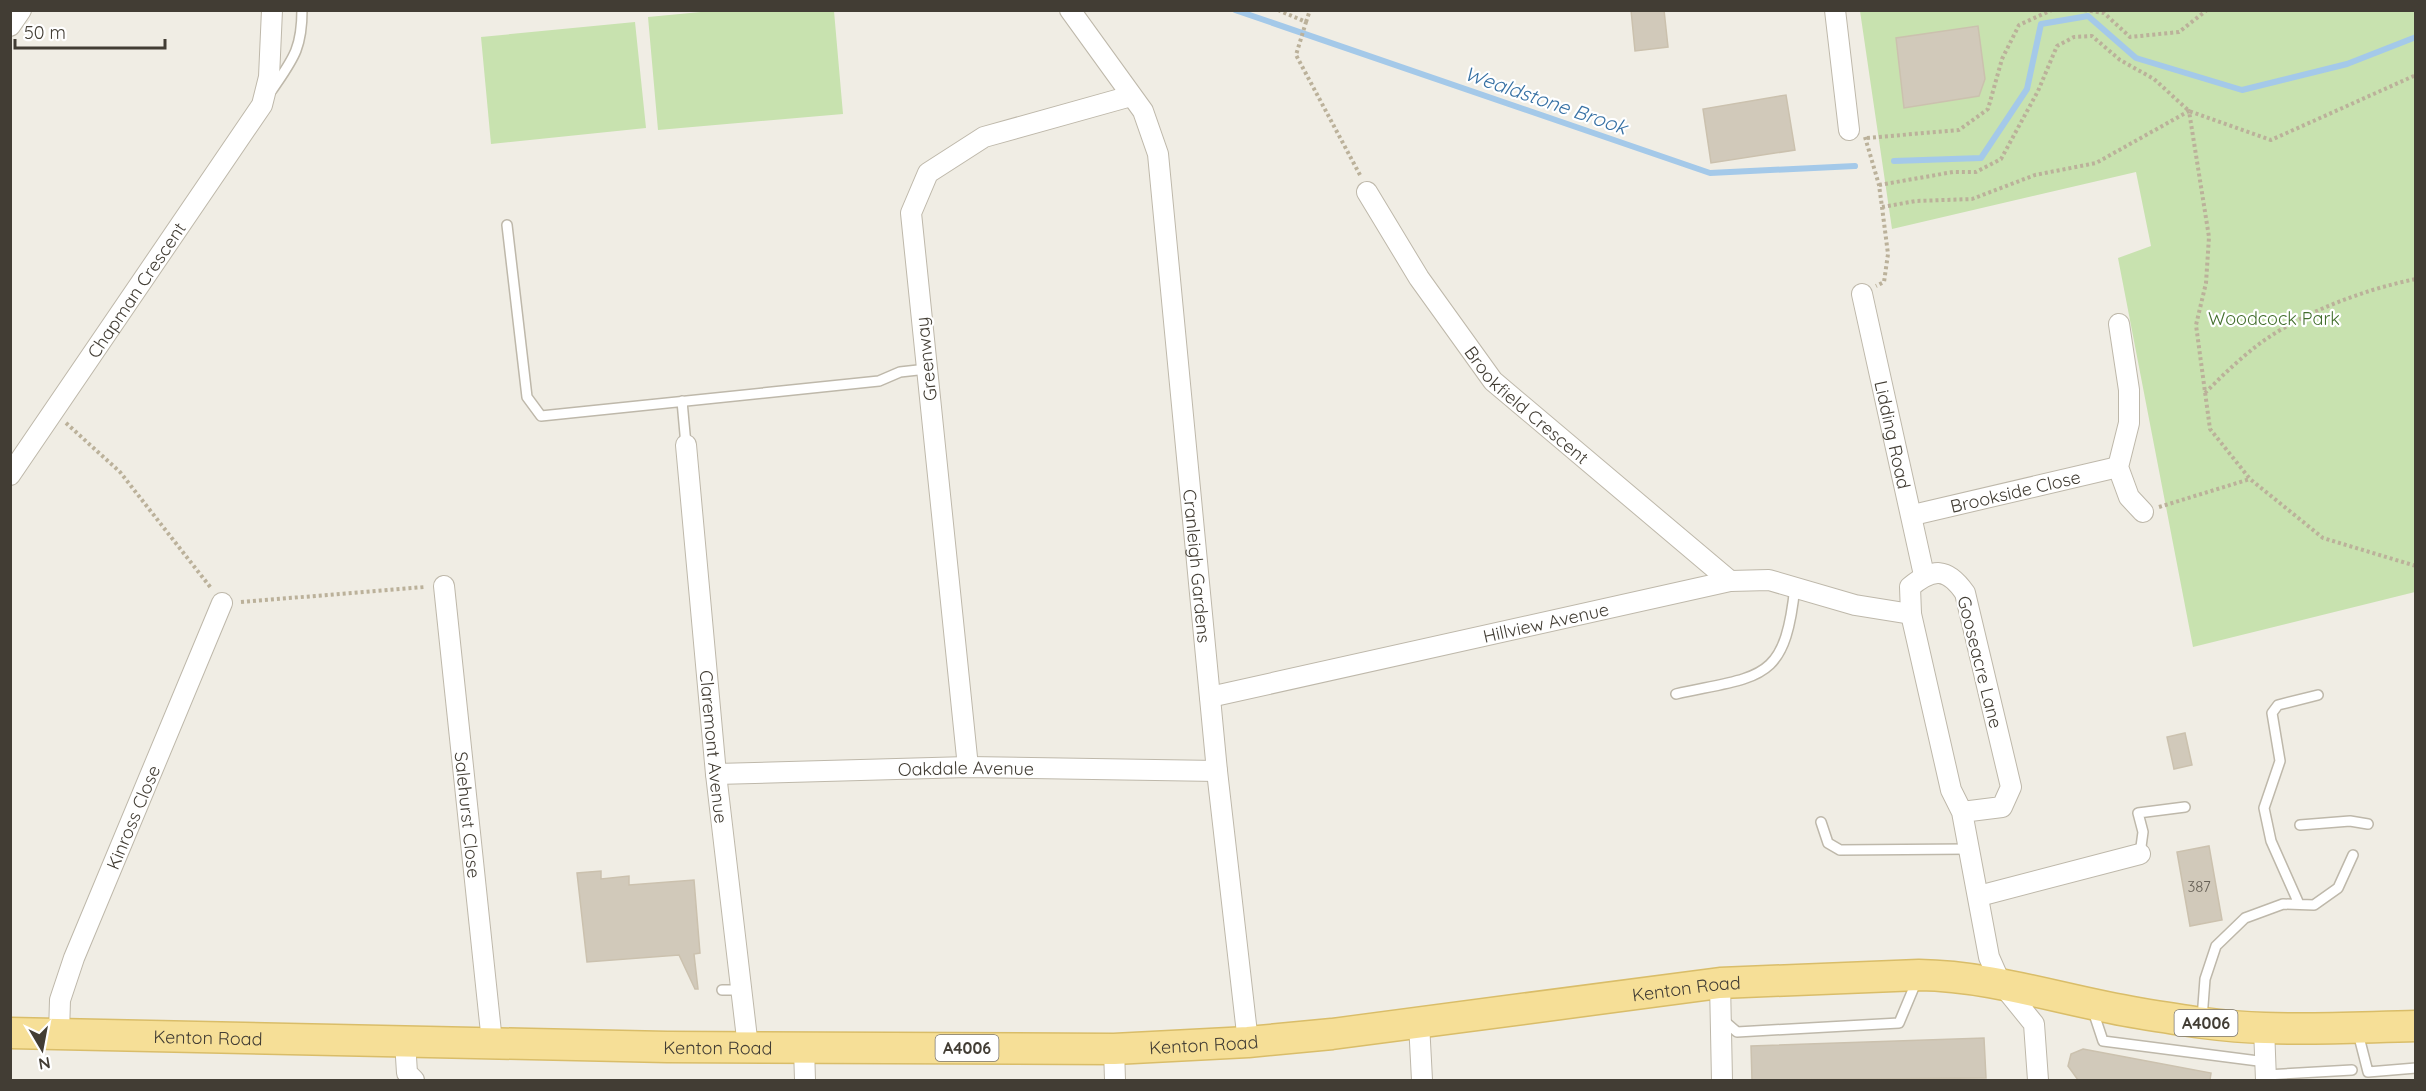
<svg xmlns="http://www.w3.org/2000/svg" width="2426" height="1091" viewBox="0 0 2426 1091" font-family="Quicksand,sans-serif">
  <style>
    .green { fill: #c8e2af }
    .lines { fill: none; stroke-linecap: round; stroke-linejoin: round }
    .stream { stroke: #a4c9e9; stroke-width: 6 }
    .building { fill: #d1c9ba; stroke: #cbc1ae; stroke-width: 1.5 }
    .service-casing { stroke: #beb8aa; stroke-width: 12 }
    .minor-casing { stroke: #beb8aa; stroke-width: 22 }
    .primary-casing { stroke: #d9bd69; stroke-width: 33 }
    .path { stroke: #bbb19a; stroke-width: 4; stroke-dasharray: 3 3; stroke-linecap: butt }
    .service { stroke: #fff; stroke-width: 9 }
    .minor { stroke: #fff; stroke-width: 20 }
    .primary { stroke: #f6df97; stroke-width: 30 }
    .labels { text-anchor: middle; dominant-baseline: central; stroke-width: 4.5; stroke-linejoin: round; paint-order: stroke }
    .number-label { font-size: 15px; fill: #666056 }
    .shield { fill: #fff; stroke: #7b7771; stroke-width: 1.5 }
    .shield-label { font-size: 16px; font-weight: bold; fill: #423d34 }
    .street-label { font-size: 18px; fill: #423d34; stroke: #fff }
    .park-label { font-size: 18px; fill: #426e2d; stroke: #fff }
    .water-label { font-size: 20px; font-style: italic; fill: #3771a4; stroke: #fff }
  </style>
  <rect width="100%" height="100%" fill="#f0ede4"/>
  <path class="green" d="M 722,10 L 834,11 L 843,114 L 658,130 L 648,17 Z
    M 1860,11 L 2415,11 L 2415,592 L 2193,647 L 2118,258 L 2151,246 L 2136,172 L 1892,229 Z
    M 635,22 L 646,128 L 491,144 L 481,37 Z"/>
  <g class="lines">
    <path class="stream" d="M 1235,10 L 1710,173 L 1855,166
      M 1894,161 L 1981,158 L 2027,89 L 2041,24 L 2088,16 L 2136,58 L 2242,90 L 2347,64 L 2416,37"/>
  </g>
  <path class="building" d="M 1631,10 L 1664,10 L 1668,47 L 1635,51 Z
    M 1978,26 L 1985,79 L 1979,96 L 1904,108 L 1896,38 Z
    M 1786,95 L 1795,150 L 1711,163 L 1703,109 Z
    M 2185,733 L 2192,765 L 2174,769 L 2167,737 Z
    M 2209,846 L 2222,920 L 2190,926 L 2177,852 Z
    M 601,871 L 601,879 L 629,876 L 629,885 L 694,880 L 700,953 L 694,954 L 698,989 L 695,989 L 679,955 L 587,962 L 577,873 Z
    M 1984,1038 L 1986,1078 L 1752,1080 L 1751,1046 Z
    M 2083,1049 L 2211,1073 L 2210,1080 L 2078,1080 L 2068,1066 L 2071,1054 Z"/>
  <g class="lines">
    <g class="service-casing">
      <path id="service" d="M 272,90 C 293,59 302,49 302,10
        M 507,225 L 527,397 L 541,416 L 879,381 L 900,372 L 927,369
        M 682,401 L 686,445
        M 1676,694 C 1762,675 1785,683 1795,586
        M 1821,822 L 1828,843 L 1840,850 L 1969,849
        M 2300,825 L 2350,821 L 2368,824
        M 2140,854 L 2143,832 L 2138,813 L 2185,807
        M 2299,904 L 2271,841 L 2264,808 L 2280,761 L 2272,713 L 2278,705 L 2318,695
        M 722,990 L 741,990
        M 2093,1011 L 2103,1041 L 2266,1062
        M 1722,1019 L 1737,1032 L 1899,1023 L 1917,980
        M 2202,1019 L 2205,979 L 2216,946 L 2245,918 L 2283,904 L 2314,905 L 2338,888 L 2353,855
        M 2358,1033 L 2368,1072 L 2416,1068
        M 2266,1075 L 2352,1070"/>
    </g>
    <g class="minor-casing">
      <g id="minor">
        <path id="s1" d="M 1070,10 L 1143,111 L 1158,154 L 1217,771 L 1248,1042"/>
        <path d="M 1835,10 L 1849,130"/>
        <path d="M 10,26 L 21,10"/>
        <path id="s2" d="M 1367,192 L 1419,278 L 1493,381 L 1730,581"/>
        <path id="s3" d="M 1862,294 L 1924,575"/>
        <path d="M 2119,324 L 2129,390 L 2129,423 L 2118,467 L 2129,497 L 2143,512"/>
        <path id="s4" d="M 686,445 L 716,774 L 748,1047"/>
        <path id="s5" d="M 10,475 L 262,105 L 269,77 L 272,10"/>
        <path id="s6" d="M 1913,515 L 2118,467"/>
        <path id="s7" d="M 444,586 L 492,1042"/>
        <path id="s8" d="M 1210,697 L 1730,581 L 1769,580 L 1855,605 L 1911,614"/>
        <path d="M 968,767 L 911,213 L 928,173 L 984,137 L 1131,96"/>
        <path id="s9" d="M 716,774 L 968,767 L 1217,771"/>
        <path d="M 1962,812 L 2002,807 L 2011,787 L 1965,593 C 1947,567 1933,568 1910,587 L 1911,614 L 1951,790 L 1962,812 L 1989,957 L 2000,982 L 2034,1024 L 2038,1080"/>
        <path d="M 1979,896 L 2140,854"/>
        <path d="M 1720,983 L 1722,1080"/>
        <path d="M 1419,1023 L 1422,1080"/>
        <path d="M 2264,1028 L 2266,1080"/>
        <path id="s10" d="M 59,1034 L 60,1000 L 74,958 L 222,603"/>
        <path d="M 405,1041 L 407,1073 L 414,1080"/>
        <path d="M 804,1048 L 805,1080"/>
        <path d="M 1114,1049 L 1115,1080"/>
      </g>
    </g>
    <g class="primary-casing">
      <g id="primary">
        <path id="s11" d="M 10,1033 L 667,1047 L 1114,1049 L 1248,1042 L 1332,1034 L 1720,983 L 1919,975 C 1994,976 2064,1001 2138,1013 C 2180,1020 2223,1027 2265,1028 C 2315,1030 2366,1027 2416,1026"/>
      </g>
    </g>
    <path class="path" d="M 1278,10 L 1306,22 L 1296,55 L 1360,175
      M 2084,10 L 2104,13 L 2130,37 L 2179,32 L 2207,10
      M 1306,22 L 1310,10
      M 1865,137 L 1879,185 L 1882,207 L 1888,254 L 1884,282 L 1876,286
      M 1867,138 L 1959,130 L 1988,109 L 2002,59 L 2019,25 L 2052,10
      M 1879,185 L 1953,172 L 1976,172 L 2001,159 L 2038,91 L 2057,46 L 2074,37 L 2092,36 L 2120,60 L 2154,79 L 2189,111 L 2271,140 L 2416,75
      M 1882,207 L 1916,201 L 1972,199 L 2035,175 L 2096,163 L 2189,111 L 2209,237 L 2206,283 L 2196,325 L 2210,429 L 2250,479 L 2323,538 L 2416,566
      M 2205,393 C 2219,379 2233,365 2249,352 C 2292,316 2361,290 2416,279
      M 66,423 L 120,472 L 211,588
      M 2159,507 L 2250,479
      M 241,602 L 425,587"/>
    <use href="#service" class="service"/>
    <use href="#minor" class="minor"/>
    <use href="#primary" class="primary"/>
  </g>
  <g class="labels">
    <g class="number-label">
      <text x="2199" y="886">387</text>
    </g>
    <g class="shield">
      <rect x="2174.5" y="1010" width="63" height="26" rx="4.5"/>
      <rect x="935.5" y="1035" width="63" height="26" rx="4.5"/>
    </g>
    <g class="shield-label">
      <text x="2206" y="1023">A4006</text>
      <text x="967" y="1048">A4006</text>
    </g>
    <g class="street-label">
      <text stroke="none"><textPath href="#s5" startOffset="224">Chapman Crescent</textPath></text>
      <text transform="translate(926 359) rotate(-96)">Greenway</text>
      <text stroke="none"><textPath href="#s2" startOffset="268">Brookfield Crescent</textPath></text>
      <text stroke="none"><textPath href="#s3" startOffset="144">Lidding Road</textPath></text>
      <text stroke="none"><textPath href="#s6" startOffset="105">Brookside Close</textPath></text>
      <text stroke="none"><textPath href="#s1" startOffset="584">Cranleigh Gardens</textPath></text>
      <text stroke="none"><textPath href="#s8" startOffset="344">Hillview Avenue</textPath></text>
      <text transform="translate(1980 662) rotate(76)">Gooseacre Lane</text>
      <text stroke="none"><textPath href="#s4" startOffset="303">Claremont Avenue</textPath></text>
      <text stroke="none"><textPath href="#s9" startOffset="250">Oakdale Avenue</textPath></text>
      <text stroke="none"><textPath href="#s7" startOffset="230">Salehurst Close</textPath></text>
      <text stroke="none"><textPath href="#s10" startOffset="231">Kinross Close</textPath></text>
      <text stroke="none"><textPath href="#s11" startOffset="1680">Kenton Road</textPath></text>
      <text stroke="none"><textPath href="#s11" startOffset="198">Kenton Road</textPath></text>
      <text stroke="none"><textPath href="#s11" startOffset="1194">Kenton Road</textPath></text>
      <text stroke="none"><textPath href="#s11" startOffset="708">Kenton Road</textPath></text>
    </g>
    <g class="park-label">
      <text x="2274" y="318">Woodcock Park</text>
    </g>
    <g class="water-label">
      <text transform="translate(1546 100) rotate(19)">Wealdstone Brook</text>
    </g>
  </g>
  <rect width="2426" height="1091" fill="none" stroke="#423d34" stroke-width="24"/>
  <g transform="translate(42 1049) rotate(170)" stroke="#ffffff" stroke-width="4.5" paint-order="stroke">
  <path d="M0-4.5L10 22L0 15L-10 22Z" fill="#423d34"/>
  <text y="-9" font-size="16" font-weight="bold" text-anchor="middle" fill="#423d34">N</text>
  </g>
  <path d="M15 39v9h150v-9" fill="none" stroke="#423d34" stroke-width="3"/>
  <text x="24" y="39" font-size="18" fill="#423d34" stroke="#ffffff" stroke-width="4.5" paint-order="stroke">50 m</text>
</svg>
